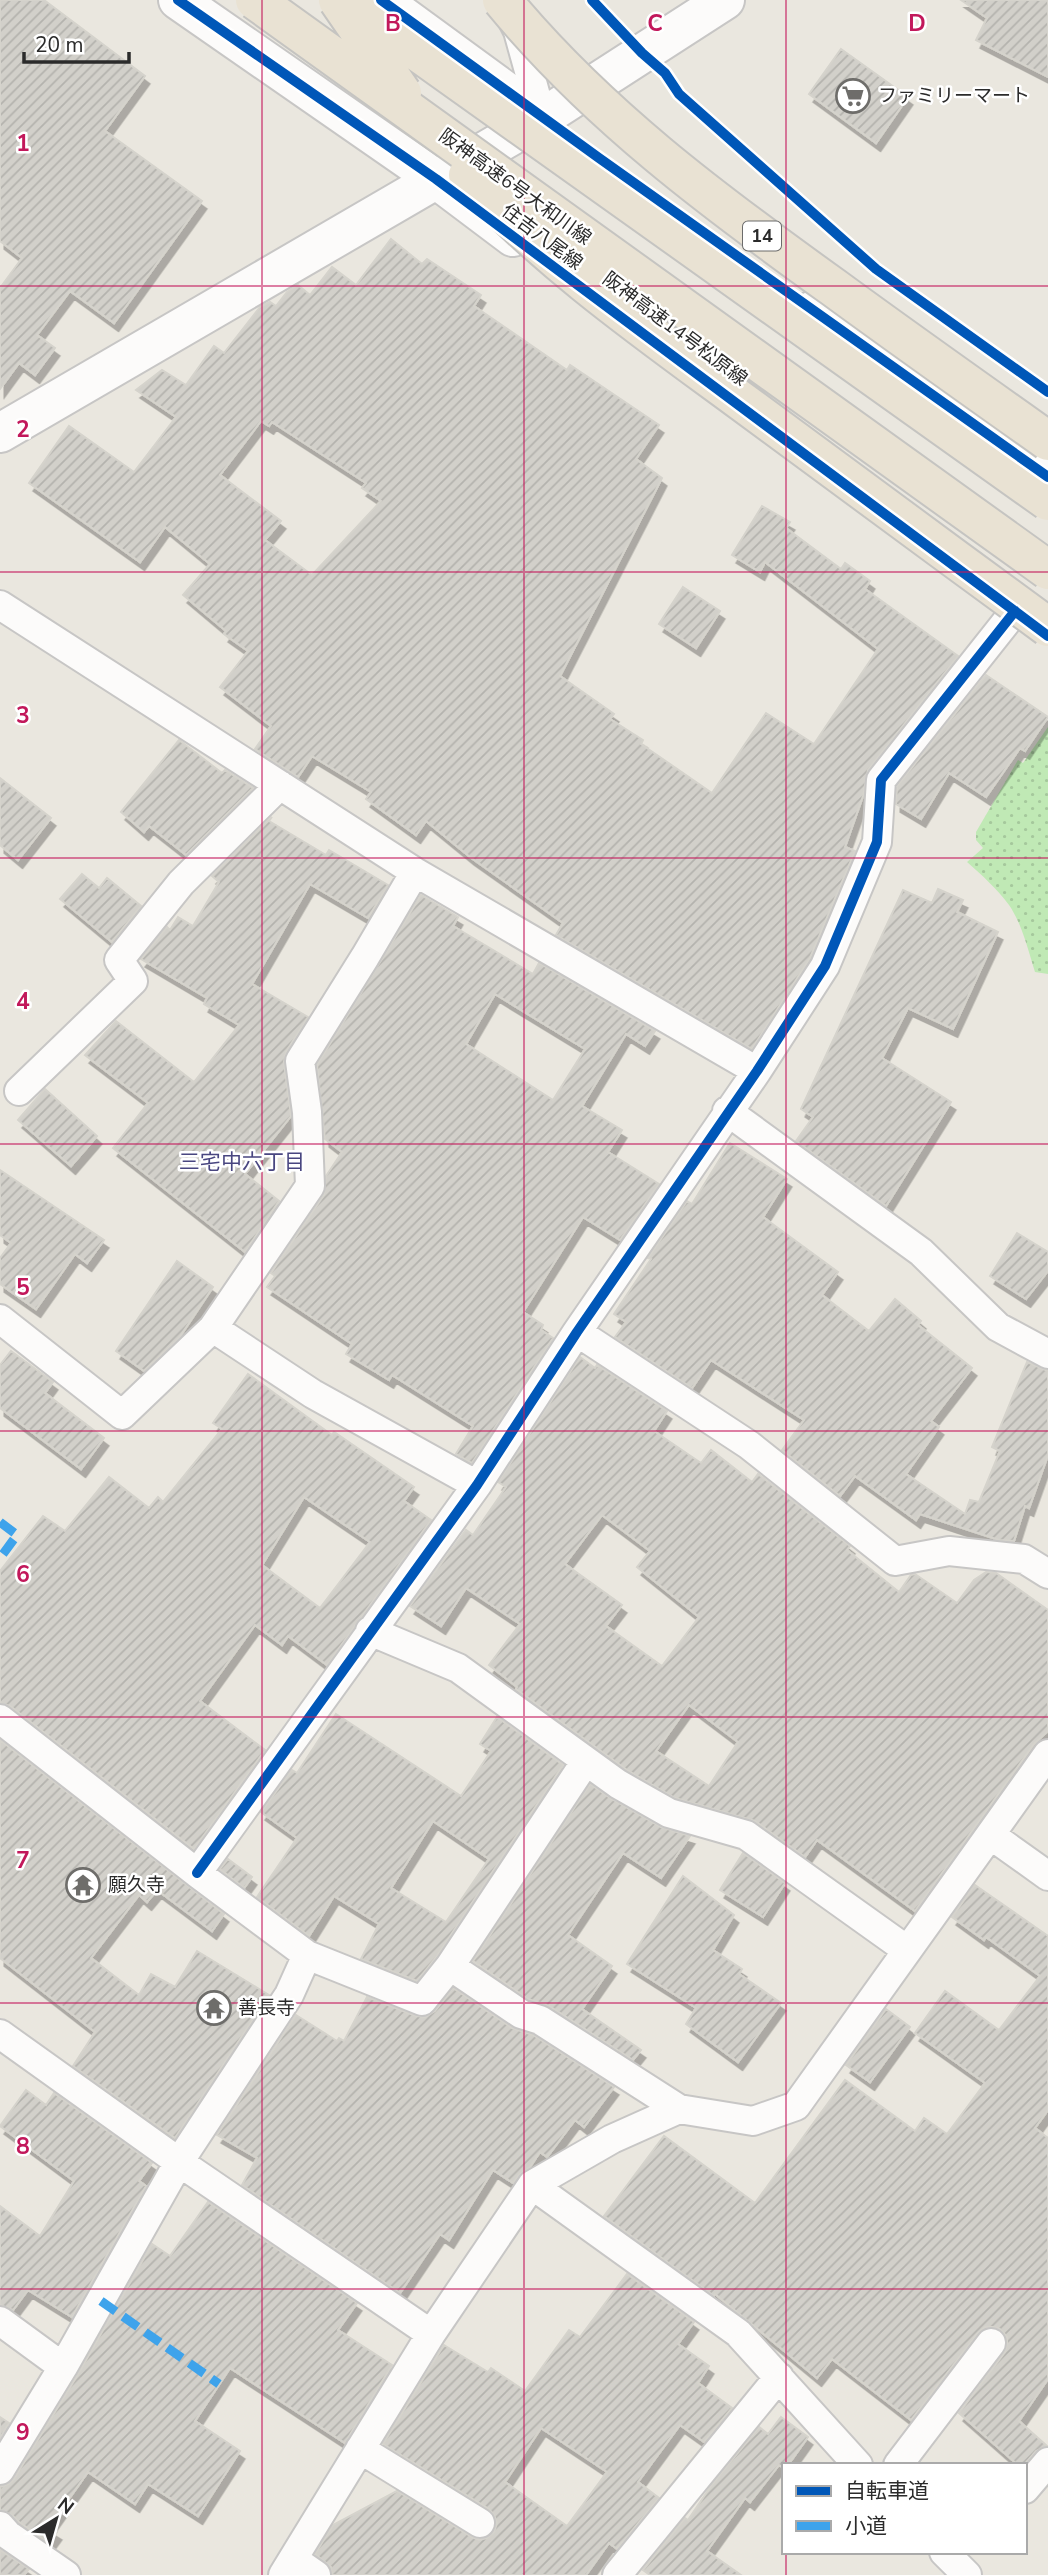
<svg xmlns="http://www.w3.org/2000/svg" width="1048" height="2575" viewBox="0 0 1048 2575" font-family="'Nunito Sans','Noto Sans JP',sans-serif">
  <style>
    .park { fill: url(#park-dots) }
    .building { fill: url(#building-hatch); stroke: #d5d3cc; stroke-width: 2; fill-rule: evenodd; filter: url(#shadow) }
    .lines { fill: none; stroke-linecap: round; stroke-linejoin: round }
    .street-casing { stroke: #c7c6c5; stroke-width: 32 }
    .secondary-casing { stroke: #c7c6c5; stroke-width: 42 }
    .street { stroke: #fcfbfa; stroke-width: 28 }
    .secondary { stroke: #fcfbfa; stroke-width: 38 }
    .highway-bridge-casing { stroke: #c5c4c1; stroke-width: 42; stroke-linecap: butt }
    .highway-bridge { stroke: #e9e2d3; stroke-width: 38 }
    .quiet { stroke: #3ea3eb; stroke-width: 9; stroke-dasharray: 18 9; stroke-linecap: butt }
    .cycleway-casing { stroke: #fff; stroke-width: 15 }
    .cycleway { stroke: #0057b8; stroke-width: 10 }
    .grid { fill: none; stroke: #c2185b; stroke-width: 2; stroke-opacity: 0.55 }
    .labels { text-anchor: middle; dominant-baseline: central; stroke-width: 5; stroke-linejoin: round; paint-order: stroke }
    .shield { fill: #fff; stroke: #6b6b6b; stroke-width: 2 }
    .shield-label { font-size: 18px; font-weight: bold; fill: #2b2b2b }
    .poi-label { font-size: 19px; fill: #2b2b2b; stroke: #fff; text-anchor: start }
    .street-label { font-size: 19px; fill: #2b2b2b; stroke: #fff }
    .neighbourhood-label { font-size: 21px; fill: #494680; stroke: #fff }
    .grid-label { font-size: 23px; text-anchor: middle; font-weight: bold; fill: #c2185b; stroke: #fff; stroke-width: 5; stroke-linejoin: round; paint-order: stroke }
  </style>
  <defs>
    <pattern id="park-dots" width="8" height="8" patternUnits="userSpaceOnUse" patternTransform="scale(1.75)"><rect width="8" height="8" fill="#c0e9b5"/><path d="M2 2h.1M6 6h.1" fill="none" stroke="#a5c89c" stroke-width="1.8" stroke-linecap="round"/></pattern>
    <pattern id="building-hatch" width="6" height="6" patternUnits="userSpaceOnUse" patternTransform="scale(1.75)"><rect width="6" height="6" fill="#d2d0ca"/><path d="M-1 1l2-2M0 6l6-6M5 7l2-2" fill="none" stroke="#b4b3ae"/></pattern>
    <filter id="shadow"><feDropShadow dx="4.5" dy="8" stdDeviation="0" flood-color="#0004"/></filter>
  </defs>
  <rect width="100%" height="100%" fill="#eae7df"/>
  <path class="park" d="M 1048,727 L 1048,974 L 1035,972 C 1028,950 1022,924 1009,905 C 997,889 982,875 967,862 L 983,848 L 976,840 L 976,832 L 1018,760 L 1023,763 Z"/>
  <path class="building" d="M 0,0 L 44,0 L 145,76 L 105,131 L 202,201 L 114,323 L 70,291 L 37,335 L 55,348 L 35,375 L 19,363 L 0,389 L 0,288 L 22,258 L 0,241 Z
    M 961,0 L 1048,0 L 1048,77 L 976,40 L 987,18 Z
    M 841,49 L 908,97 L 876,143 L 809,94 Z
    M 391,239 L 422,264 L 427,259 L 481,295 L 474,306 L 567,370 L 570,365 L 659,425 L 636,459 L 662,478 L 560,676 L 614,714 L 610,719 L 643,740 L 641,744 L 712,793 L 766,713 L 814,744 L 878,649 L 765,562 L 760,572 L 732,555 L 762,506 L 790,522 L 786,528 L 841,569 L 845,563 L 870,581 L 865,589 L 958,656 L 868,770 L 863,796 L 845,847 L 855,851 L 810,958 L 752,1049 L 556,935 L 563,923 L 470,857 L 426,821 L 416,835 L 366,799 L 371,792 L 312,756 L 298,777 L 255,749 L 271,726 L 220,687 L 248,651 L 224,634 L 226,631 L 183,595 L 210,564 L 165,527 L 140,562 L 29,483 L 69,426 L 134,472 L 176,417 L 136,390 L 162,370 L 186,385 L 214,346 L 224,353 L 260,307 L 270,302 L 276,306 L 287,292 L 298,285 L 310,295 L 332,267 L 356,285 ZM 261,421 L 269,426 L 272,422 L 366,483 L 362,488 L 381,501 L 312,575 L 265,540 L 281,521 L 220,475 Z
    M 683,587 L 720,611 L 696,648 L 659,624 Z
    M 986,675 L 1048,717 L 1025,751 L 1020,748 L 986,797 L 949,773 L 921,819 L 896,804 L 897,786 Z
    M 179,740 L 222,773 L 225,770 L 253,788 L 186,855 L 149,826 L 144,832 L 121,812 Z
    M 0,778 L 51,818 L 18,860 L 0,845 Z
    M 272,817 L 269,821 L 326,855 L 329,850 L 388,885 L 368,918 L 310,884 L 252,984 L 308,1017 L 286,1052 L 284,1062 L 291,1116 L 245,1174 L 279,1201 L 245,1252 L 113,1148 L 148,1103 L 85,1055 L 116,1021 L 194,1082 L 239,1025 L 204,1004 L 207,998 L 141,959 L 167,927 L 170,930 L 178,917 L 193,926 L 219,882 L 212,876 Z
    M 82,874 L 99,888 L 107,878 L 141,906 L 112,942 L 60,899 Z
    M 938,889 L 963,900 L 957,912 L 998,932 L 953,1029 L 908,1008 L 882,1058 L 951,1102 L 886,1206 L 796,1141 L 813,1117 L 801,1109 L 903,890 L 932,903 Z
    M 421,895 L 458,917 L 453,926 L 533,974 L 539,963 L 655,1031 L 645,1046 L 626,1034 L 582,1106 L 622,1130 L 608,1152 L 659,1184 L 620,1240 L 583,1217 L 523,1312 L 543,1325 L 541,1330 L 553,1338 L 472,1463 L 456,1454 L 473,1426 L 392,1375 L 389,1380 L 346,1354 L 352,1344 L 267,1287 L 275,1276 L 271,1273 L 324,1195 L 326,1176 L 342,1152 L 325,1139 L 317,1065 ZM 495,994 L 585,1049 L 553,1100 L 466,1044 Z
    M 45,1089 L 97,1136 L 71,1166 L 18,1120 Z
    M 730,1143 L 787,1179 L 763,1217 L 838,1272 L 822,1295 L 869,1331 L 895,1299 L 921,1321 L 918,1325 L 972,1368 L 931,1421 L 939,1427 L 906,1474 L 965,1514 L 970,1500 L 979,1502 L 1000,1451 L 992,1447 L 1027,1362 L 1048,1371 L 1048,1455 L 1029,1508 L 1025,1506 L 1014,1541 L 999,1540 L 920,1514 L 916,1520 L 855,1476 L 840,1496 L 782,1450 L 804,1420 L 711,1360 L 692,1388 L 615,1337 L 626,1322 L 614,1314 L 651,1259 L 648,1258 L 687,1201 L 692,1204 Z
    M 0,1170 L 104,1240 L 87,1263 L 75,1254 L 36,1309 L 0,1284 L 0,1258 L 11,1243 L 0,1235 Z
    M 1017,1233 L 1048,1252 L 1048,1271 L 1026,1299 L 990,1276 Z
    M 177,1261 L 213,1287 L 179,1338 L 144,1371 L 116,1351 Z
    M 11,1351 L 53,1382 L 45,1393 L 104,1438 L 81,1469 L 0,1408 L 0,1365 Z
    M 580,1357 L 595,1368 L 597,1365 L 667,1411 L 654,1431 L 701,1463 L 711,1450 L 752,1482 L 758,1474 L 850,1546 L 847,1550 L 899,1592 L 911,1575 L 915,1574 L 957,1603 L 974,1580 L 986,1572 L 996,1573 L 1048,1610 L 1048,1731 L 1034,1744 L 915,1911 L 817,1840 L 805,1857 L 755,1821 L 675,1798 L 627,1770 L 516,1689 L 517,1687 L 489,1665 L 520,1624 L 466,1588 L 441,1626 L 410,1606 L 466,1530 L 473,1535 L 506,1487 L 498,1482 ZM 602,1515 L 650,1551 L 637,1567 L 699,1617 L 662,1666 L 606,1626 L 622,1605 L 565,1564 ZM 689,1705 L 738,1742 L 709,1786 L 656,1751 Z
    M 248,1374 L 332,1435 L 334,1432 L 414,1487 L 404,1501 L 431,1520 L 327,1665 L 288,1636 L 282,1645 L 255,1625 L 200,1701 L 265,1750 L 194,1849 L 10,1706 L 0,1703 L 0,1571 L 43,1516 L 65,1531 L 109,1477 L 149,1508 L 158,1497 L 163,1502 L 222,1429 L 213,1423 ZM 304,1497 L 370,1542 L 320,1608 L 262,1565 Z
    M 336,1714 L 461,1796 L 491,1751 L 480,1744 L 497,1717 L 563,1765 L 437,1956 L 417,1981 L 361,1959 L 379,1924 L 334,1896 L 309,1936 L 257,1897 L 297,1838 L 261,1812 L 292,1770 L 297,1773 ZM 433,1821 L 489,1859 L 446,1922 L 391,1888 Z
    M 0,1740 L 224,1914 L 212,1931 L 157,1890 L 147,1902 L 139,1895 L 91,1958 L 139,1995 L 151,1974 L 175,1987 L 197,1951 L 269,1995 L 175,2138 L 73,2066 L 95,2032 L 0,1958 Z
    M 590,1784 L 610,1798 L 661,1827 L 690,1836 L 661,1878 L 623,1853 L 568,1935 L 612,1966 L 582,2009 L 641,2050 L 633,2060 L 549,2006 L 528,1999 L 473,1961 Z
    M 743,1853 L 785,1883 L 763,1917 L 720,1890 Z
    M 228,1859 L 252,1877 L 244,1888 L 220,1869 Z
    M 683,1876 L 734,1915 L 713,1950 L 742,1969 L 739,1974 L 781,2003 L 738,2062 L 686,2024 L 696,2008 L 627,1964 Z
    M 975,1885 L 1048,1936 L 1048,2110 L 1035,2128 L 1048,2138 L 1048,2379 L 1019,2421 L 1047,2446 L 1036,2451 L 1024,2465 L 1018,2465 L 959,2413 L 1005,2352 L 1007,2344 L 1007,2337 L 1000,2329 L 994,2327 L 985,2327 L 978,2333 L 911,2420 L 832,2359 L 817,2378 L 715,2294 L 714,2296 L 604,2216 L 664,2136 L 755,2203 L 845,2080 L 915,2131 L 924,2118 L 947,2134 L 985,2083 L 915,2033 L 945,1991 L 999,2030 L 1040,1976 L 986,1937 L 984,1940 L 952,1917 Z
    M 453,1988 L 512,2028 L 533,2035 L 614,2087 L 584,2127 L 575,2120 L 547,2157 L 540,2152 L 530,2167 L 519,2175 L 513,2183 L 493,2170 L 449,2240 L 440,2234 L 400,2293 L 242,2185 L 257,2158 L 217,2135 L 296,2015 L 337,2041 L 339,2038 L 344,2041 L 367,1997 L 416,2016 L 425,2017 L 435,2011 Z
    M 886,2009 L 910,2027 L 870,2082 L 846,2065 Z
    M 26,2090 L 46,2105 L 54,2093 L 152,2163 L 139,2181 L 146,2186 L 72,2317 L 28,2290 L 13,2310 L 0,2305 L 0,2206 L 40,2236 L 74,2181 L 0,2126 Z
    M 208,2202 L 357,2303 L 338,2330 L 392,2365 L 345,2443 L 230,2368 L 195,2421 L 240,2451 L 198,2516 L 148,2484 L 135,2504 L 88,2472 L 49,2527 L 57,2532 L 49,2543 L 19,2522 L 12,2515 L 0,2510 L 0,2487 L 9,2484 L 14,2479 L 77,2376 L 152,2244 L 170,2256 Z
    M 627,2274 L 694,2322 L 678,2344 L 709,2366 L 698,2383 L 732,2408 L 704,2442 L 680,2425 L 638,2482 L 659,2498 L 617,2549 L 609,2543 L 586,2575 L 332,2575 L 331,2567 L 315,2554 L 333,2525 L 397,2491 L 472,2537 L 479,2540 L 487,2538 L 494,2532 L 497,2523 L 494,2515 L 489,2509 L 383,2444 L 444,2345 L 488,2372 L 491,2368 L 525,2391 L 569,2330 L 580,2337 ZM 541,2428 L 607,2472 L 567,2526 L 505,2482 Z
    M 0,2417 L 9,2423 L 0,2438 Z
    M 781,2417 L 808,2437 L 788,2465 L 784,2465 L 784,2468 L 779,2465 L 750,2502 L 745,2498 L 707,2551 L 741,2575 L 650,2575 L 643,2570 L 685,2518 L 688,2520 L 713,2483 L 759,2427 L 768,2434 Z
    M 0,2550 L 29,2569 L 24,2575 L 0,2575 Z"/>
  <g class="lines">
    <g class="street-casing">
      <path id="street" d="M 513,21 L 518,31 L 542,118
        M 0,605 L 415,872 L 757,1071
        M 19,1091 L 133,981 L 119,960 L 181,883 L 280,785
        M 727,1111 L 921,1252 L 998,1327 L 1048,1354
        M 0,1319 L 122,1415 L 213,1328 L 310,1186 L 307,1112 L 300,1061 L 365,957 L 415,872
        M 213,1328 L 313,1394 L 477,1485
        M 577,1332 L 749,1445 L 895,1561 L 949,1551 L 1024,1559 L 1048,1574
        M 370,1631 L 458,1668 L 618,1784 L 669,1813 L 746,1835 L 907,1950
        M 0,1719 L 197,1873 L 307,1955 L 422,2001 L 450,1966 L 521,2014 L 540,2020 L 679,2109 L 753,2121 L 796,2106 L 1048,1754
        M 992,1836 L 1048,1876
        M 197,1873 L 477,1485 L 577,1332 L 757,1071 L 825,966 L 877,842 L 881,780 L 1015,611
        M 450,1966 L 586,1761
        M 0,2034 L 179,2162 L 431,2334
        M 532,2185 L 738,2333 L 858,2465
        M 0,2321 L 63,2367
        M 360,2449 L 480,2523
        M 898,2465 L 991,2343
        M 0,2470 L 63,2367 L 179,2162 L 289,1995 L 307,1955
        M 1025,2489 L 1048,2462
        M 0,2526 L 8,2535 L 66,2575
        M 944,2552 L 967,2575
        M 293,2559 L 316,2575
        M 283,2575 L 431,2334 L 532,2185 L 612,2139 L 679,2109
        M 617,2575 L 779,2377"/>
    </g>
    <g class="secondary-casing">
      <path id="secondary" d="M 178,0 L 436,179 L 513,237
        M 381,0 L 530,109
        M 813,310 L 1048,477
        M 0,433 L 542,118 L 725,0"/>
    </g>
    <use href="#street" class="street"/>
    <use href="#secondary" class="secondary"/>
    <g class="highway-bridge-casing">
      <path id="highway-bridge" d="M 255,0 L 1048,570
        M 338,0 L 402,93
        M 502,0 C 596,114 713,201 833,287 C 904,339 976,390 1048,441
        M 352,5 L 1048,501
        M 468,175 C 547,261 643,329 737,398 C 840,474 944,551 1048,627"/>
    </g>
    <use href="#highway-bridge" class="highway-bridge"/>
    <path class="quiet" d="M 0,1522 L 17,1535 L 0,1558
      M 101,2301 L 219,2384"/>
    <g class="cycleway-casing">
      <path id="cycleway" d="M 178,0 L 436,179 L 1048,636
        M 381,0 L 599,158 L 1048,477
        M 592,0 L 642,53 L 665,73 L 679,94 L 876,269 L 1048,392
        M 197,1873 L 477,1485 L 577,1332 L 757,1071 L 825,966 L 877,842 L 881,780 L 1015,611"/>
    </g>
    <use href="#cycleway" class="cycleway"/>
  </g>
  <path class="grid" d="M 262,0 L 262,2575M 524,0 L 524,2575M 786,0 L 786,2465M 0,286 L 1048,286M 0,572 L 1048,572M 0,858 L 1048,858M 0,1144 L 1048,1144M 0,1431 L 1048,1431M 0,1717 L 1048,1717M 0,2003 L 1048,2003M 0,2289 L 1048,2289M 786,2552 L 786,2575"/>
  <defs>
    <g id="supermarket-ring" transform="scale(1.75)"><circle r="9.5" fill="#fff" stroke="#6e6d6a" stroke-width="1.5"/><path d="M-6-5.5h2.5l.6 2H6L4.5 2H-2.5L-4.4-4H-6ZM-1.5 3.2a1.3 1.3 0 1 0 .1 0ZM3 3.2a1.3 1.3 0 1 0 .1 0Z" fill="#6e6d6a"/></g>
    <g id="temple-ring" transform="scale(1.75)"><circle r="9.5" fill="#fff" stroke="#6e6d6a" stroke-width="1.5"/><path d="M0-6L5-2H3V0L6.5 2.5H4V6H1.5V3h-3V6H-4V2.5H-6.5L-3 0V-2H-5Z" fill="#6e6d6a"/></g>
  </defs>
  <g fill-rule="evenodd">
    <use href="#supermarket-ring" x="853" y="96"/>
    <use href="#temple-ring" x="83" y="1885"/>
    <use href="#temple-ring" x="214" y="2008"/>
  </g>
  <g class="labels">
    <rect class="shield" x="743" y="221.5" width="38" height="29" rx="5"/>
    <g class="shield-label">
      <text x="762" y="236">14</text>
    </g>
    <g class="poi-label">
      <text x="878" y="96">ファミリーマート</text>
      <text x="108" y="1885">願久寺</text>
      <text x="238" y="2008">善長寺</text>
    </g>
    <g class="street-label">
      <text transform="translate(515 187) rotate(36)">阪神高速6号大和川線</text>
      <text transform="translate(542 237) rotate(37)">住吉八尾線</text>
      <text transform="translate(675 329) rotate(37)">阪神高速14号松原線</text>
    </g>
    <g class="neighbourhood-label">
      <text x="242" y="1162">三宅中六丁目</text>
    </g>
  </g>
  <g class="grid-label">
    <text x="393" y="31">B</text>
    <text x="655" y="31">C</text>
    <text x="917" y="31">D</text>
    <text x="23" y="151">1</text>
    <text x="23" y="437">2</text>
    <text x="23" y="723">3</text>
    <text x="23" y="1009">4</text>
    <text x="23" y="1295">5</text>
    <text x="23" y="1582">6</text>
    <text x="23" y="1868">7</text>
    <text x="23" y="2154">8</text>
    <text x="23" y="2440">9</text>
  </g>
  <rect x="782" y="2463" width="245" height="91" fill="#ffffff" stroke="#aaaaaa" stroke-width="2"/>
  <rect x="796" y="2486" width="35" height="10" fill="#0057b8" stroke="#aaaaaa" stroke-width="2"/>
  <text x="845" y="2498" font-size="21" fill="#2b2b2b">自転車道</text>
  <rect x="796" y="2521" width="35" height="10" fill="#3ea3eb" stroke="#aaaaaa" stroke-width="2"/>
  <text x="845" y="2533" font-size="21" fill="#2b2b2b">小道</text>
  <g transform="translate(56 2519) rotate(37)" stroke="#ffffff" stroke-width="5" paint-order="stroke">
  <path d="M0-5L12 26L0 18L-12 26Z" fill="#2b2b2b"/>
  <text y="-10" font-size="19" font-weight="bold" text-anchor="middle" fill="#2b2b2b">N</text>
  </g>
  <path d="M24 52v10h105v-10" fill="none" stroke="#2b2b2b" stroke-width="3.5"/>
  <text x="35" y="52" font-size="21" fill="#2b2b2b" stroke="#ffffff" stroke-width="5" paint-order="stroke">20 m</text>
</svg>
